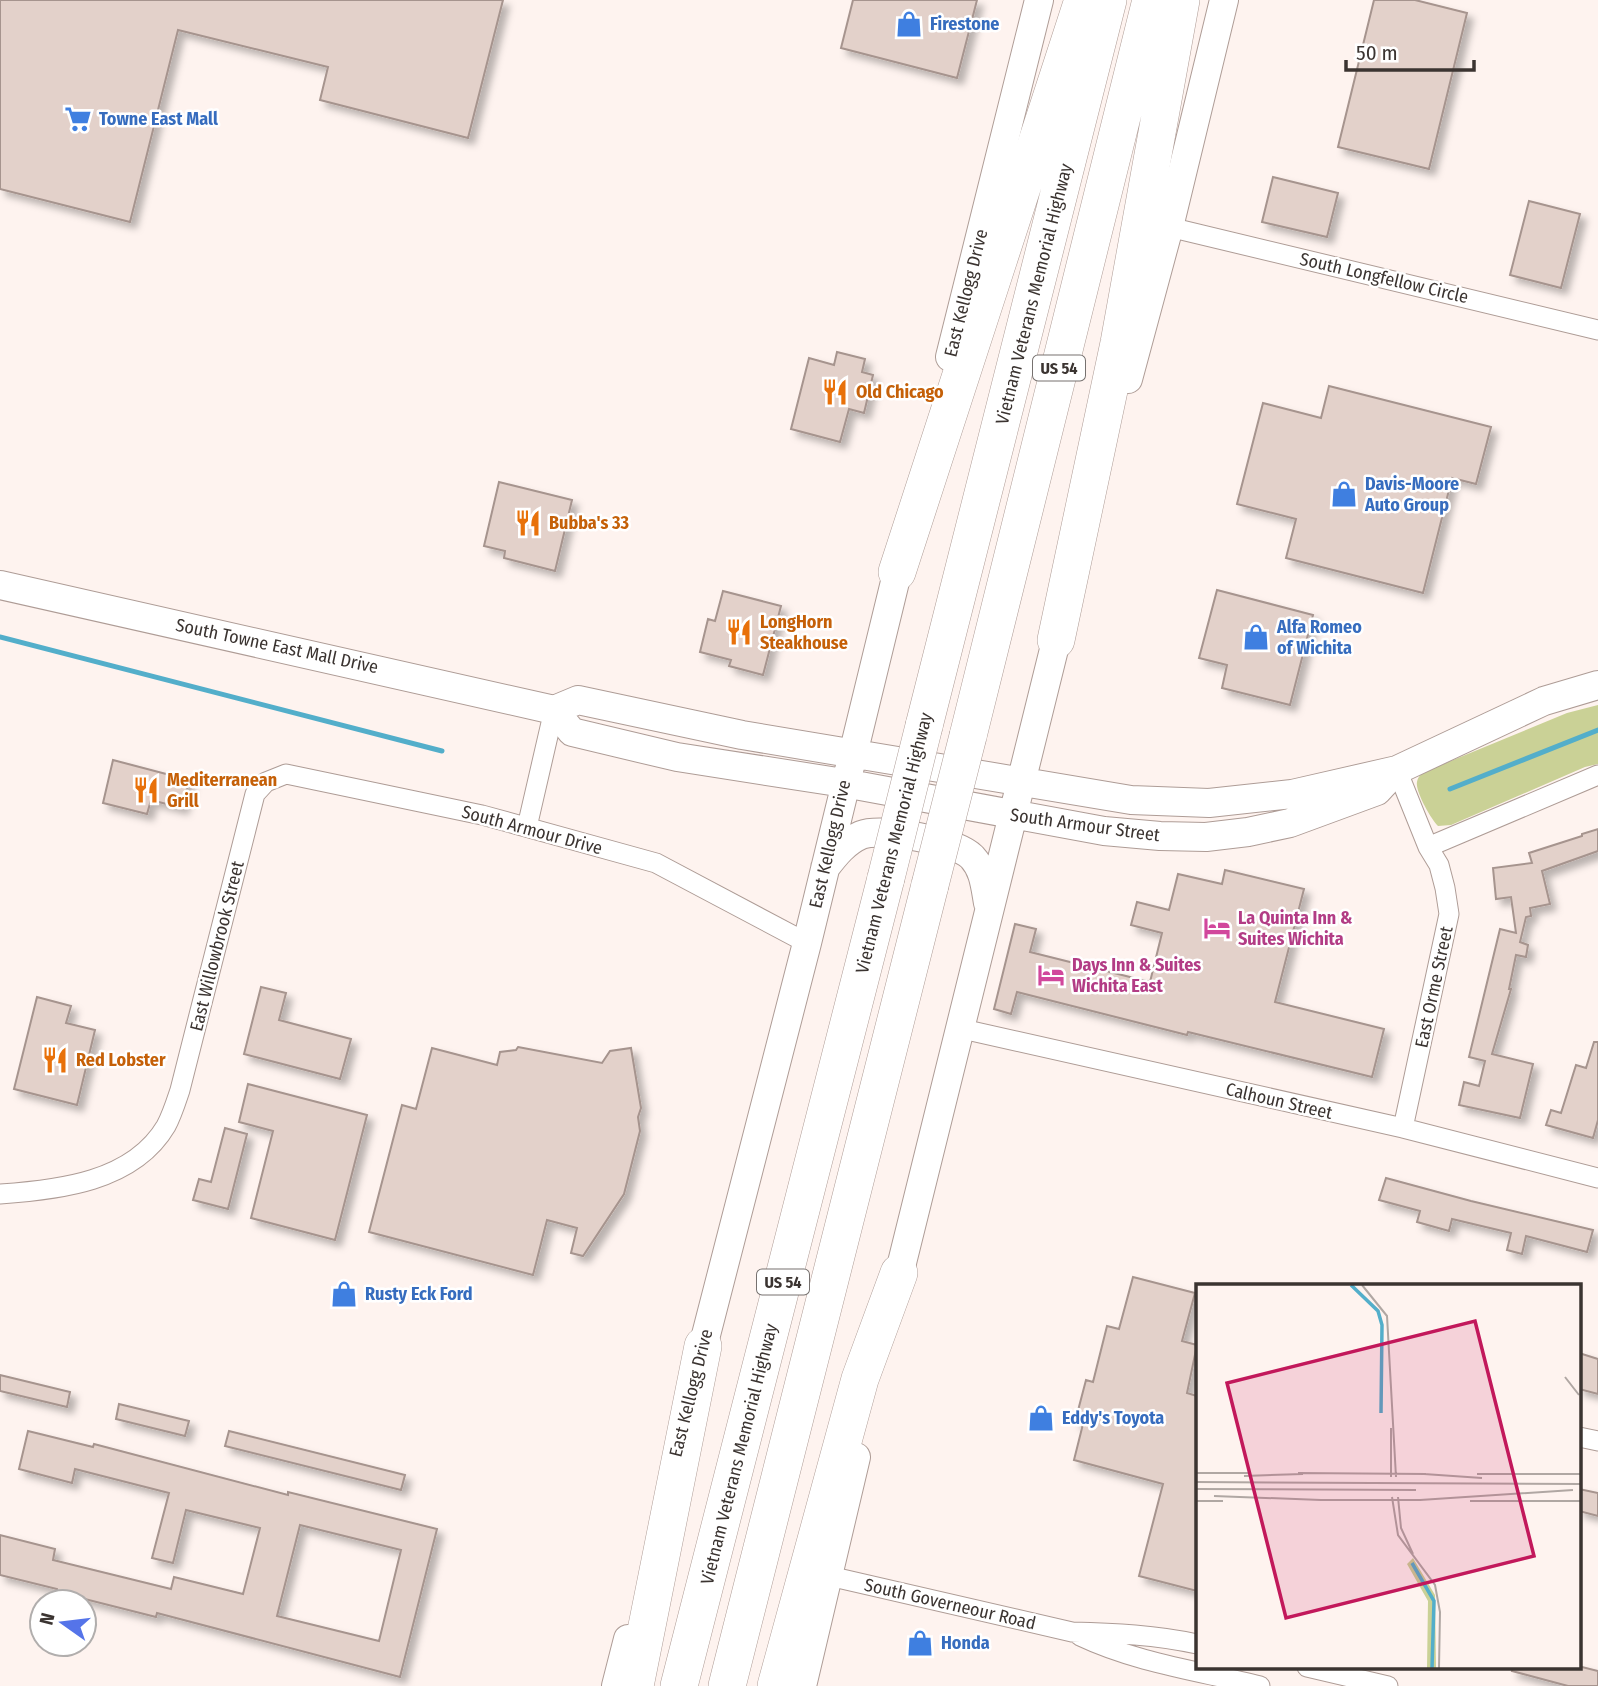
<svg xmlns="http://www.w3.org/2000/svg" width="1598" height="1686" viewBox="0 0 1598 1686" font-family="'Fira Sans Condensed',sans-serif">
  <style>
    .green { fill: #cad196 }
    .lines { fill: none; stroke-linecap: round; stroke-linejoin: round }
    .stream { stroke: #53aeca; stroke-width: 5 }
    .building { fill: #e3d1ca; stroke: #a6948e; stroke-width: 2; fill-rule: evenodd; filter: url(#shadow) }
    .street-casing { stroke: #ae9c96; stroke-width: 21 }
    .secondary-casing { stroke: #ae9c96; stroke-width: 30 }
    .highway-casing { stroke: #ae9c96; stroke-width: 38 }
    .street { stroke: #fff; stroke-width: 19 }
    .secondary { stroke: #fff; stroke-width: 28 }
    .highway { stroke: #fff; stroke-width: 37 }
    .highway-bridge-casing { stroke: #ae9c96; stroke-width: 38; stroke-linecap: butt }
    .highway-bridge { stroke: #fff; stroke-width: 37 }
    .labels { text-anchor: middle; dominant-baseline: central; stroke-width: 5; stroke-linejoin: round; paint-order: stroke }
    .shield { fill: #fff; stroke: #76716f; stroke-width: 2 }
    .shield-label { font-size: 16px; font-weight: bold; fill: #3b3431 }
    .shop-label { font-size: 18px; font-weight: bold; fill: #366cbe; stroke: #fff; text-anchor: start }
    .street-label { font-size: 18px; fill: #3b3431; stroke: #fff }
    .food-label { font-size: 18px; font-weight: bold; fill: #c56008; stroke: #fff; text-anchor: start }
    .hotel-label { font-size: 18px; font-weight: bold; fill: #b23c85; stroke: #fff; text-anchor: start }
    .inset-river { fill: none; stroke: #53aeca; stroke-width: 3.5 }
    .inset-road { fill: none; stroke: #b0a7a3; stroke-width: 2 }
    .view { fill: #c2185b; fill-opacity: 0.15; stroke: #c2185b; stroke-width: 3.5 }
    .inset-edge { fill: none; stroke: #3b3431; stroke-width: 3.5 }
  </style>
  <defs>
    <filter id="shadow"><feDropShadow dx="6" dy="6" stdDeviation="3.5" flood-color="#0004"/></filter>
  </defs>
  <rect width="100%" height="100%" fill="#fef3ef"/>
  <path class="green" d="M 1598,705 L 1598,764 L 1585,767 L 1451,825 L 1438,826 C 1431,819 1415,791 1417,782 C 1418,777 1420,775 1424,772 L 1567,713 Z"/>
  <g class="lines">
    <path class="stream" d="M 0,637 L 442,751
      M 1450,789 L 1598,730"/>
  </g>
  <path class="building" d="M 0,0 L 503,0 L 468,138 L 320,100 L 328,67 L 178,30 L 130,222 L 0,189 Z
    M 853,0 L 977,0 L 957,78 L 841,48 Z
    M 1374,0 L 1415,0 L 1467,13 L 1429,169 L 1338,147 Z
    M 1273,177 L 1338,193 L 1327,237 L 1262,222 Z
    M 1529,201 L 1580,214 L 1561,288 L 1510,275 Z
    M 837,352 L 865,359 L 862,372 L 873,375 L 864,413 L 849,409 L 840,442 L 791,429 L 809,358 L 834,365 Z
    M 1329,386 L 1491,427 L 1476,484 L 1452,478 L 1423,593 L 1286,558 L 1296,519 L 1237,504 L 1263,403 L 1321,418 Z
    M 499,482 L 572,500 L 555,571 L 504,558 L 505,551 L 484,546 Z
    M 1217,590 L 1313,615 L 1290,705 L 1222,688 L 1227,665 L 1199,658 Z
    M 723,591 L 781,606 L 763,675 L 729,666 L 731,660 L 700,652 L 708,619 L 715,621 Z
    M 113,760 L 189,780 L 182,808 L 151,800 L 147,814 L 103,803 Z
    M 1598,829 L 1598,851 L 1542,871 L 1550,904 L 1530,908 L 1531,916 L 1526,917 L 1520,942 L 1528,945 L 1526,957 L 1516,955 L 1509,989 L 1511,989 L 1492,1054 L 1533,1064 L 1520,1118 L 1459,1105 L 1464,1082 L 1479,1086 L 1485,1061 L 1469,1057 L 1500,929 L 1516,933 L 1511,897 L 1496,899 L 1493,868 L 1532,863 L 1529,853 L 1582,836 L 1582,834 Z
    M 1225,870 L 1304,889 L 1275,1002 L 1384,1029 L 1372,1077 L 1188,1032 L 1187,1035 L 1017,992 L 1011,1014 L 994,1009 L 1015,924 L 1036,929 L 1030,952 L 1150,982 L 1162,933 L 1131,925 L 1137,902 L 1169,910 L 1178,874 L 1222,884 Z
    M 261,987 L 286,993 L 279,1020 L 351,1039 L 340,1079 L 244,1054 Z
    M 37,997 L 71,1006 L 66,1023 L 95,1030 L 77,1105 L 14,1089 Z
    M 1594,1042 L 1598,1042 L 1598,1120 L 1593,1138 L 1546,1125 L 1551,1110 L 1561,1113 L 1576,1065 L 1586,1068 Z
    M 518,1047 L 602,1063 L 610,1051 L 631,1048 L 641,1108 L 638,1117 L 640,1131 L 624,1194 L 583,1256 L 571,1253 L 577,1228 L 547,1220 L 533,1275 L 369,1232 L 402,1105 L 416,1109 L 432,1048 L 497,1065 L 500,1052 L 516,1050 Z
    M 248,1084 L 367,1115 L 335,1240 L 251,1218 L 273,1131 L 239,1122 Z
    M 225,1128 L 247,1134 L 228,1209 L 193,1200 L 199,1179 L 211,1182 Z
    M 1386,1178 L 1471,1201 L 1593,1230 L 1587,1252 L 1526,1236 L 1522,1254 L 1507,1250 L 1511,1233 L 1452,1219 L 1449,1231 L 1417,1222 L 1420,1211 L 1379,1200 Z
    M 1133,1277 L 1195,1293 L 1182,1341 L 1197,1345 L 1187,1393 L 1197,1396 L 1197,1591 L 1139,1576 L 1163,1484 L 1074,1460 L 1083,1424 L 1075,1422 L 1086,1380 L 1093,1382 L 1107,1326 L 1119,1329 Z
    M 1579,1353 L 1598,1359 L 1598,1394 L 1579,1389 Z
    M 0,1375 L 70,1392 L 67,1407 L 0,1391 Z
    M 119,1404 L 189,1421 L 185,1436 L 116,1419 Z
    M 28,1431 L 93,1447 L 94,1444 L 288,1495 L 288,1492 L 437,1529 L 400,1677 L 157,1613 L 156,1617 L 57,1592 L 57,1589 L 0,1575 L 0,1535 L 55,1549 L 53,1560 L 171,1589 L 174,1577 L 243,1594 L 260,1528 L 186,1510 L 173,1563 L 152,1558 L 169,1493 L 75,1469 L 72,1483 L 19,1469 ZM 300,1525 L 401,1550 L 379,1641 L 277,1616 Z
    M 229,1431 L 405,1475 L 401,1490 L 225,1446 Z
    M 1579,1489 L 1598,1493 L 1598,1516 L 1579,1511 Z
    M 1513,1667 L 1582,1667 L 1598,1671 L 1598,1686 L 1568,1686 L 1512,1671 Z"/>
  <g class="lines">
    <g class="street-casing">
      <path id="street" d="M 1169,227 L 1598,330
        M 1397,770 L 1428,847 L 1439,865 L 1445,888 L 1449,914 L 1403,1128
        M 527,827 L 554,710
        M 1428,847 L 1598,775
        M 958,1028 L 1403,1128 L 1598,1178
        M 0,1194 C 58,1190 133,1182 166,1126 C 172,1115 176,1102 180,1090 L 255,794 L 266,782 L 286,774 L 482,815 L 656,863 L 807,943
        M 1579,1437 L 1598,1441
        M 829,1576 L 1072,1632 C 1114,1633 1156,1635 1197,1644
        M 1080,1636 C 1137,1663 1199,1671 1260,1686
        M 1307,1667 L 1388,1686"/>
    </g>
    <g class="secondary-casing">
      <path id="secondary" d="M 950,357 L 1039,0
        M 1128,379 L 1169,227 L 1224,0
        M 0,585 L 554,710 L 578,700 L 742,735 L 1131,800 L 1209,803 L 1292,794 L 1397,770 L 1544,701 L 1598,685
        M 554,710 L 572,732 L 677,757 L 844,783 L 1104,831 L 1160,836 L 1206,837 L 1248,832 L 1290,823 L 1377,791 L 1390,777
        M 825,868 C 835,855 845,842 861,835 C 882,827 956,841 972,857 C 984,870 985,886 988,903
        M 895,1291 L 1061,621
        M 698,1366 L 807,943 L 902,553
        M 616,1686 L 628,1639
        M 802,1686 L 856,1457"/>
    </g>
    <g class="highway-casing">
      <path id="highway" d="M 897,572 L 1083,0
        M 1056,640 L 1119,343 L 1181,0
        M 924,726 L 1108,0
        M 968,736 L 1151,0
        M 635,1686 L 703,1346
        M 679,1686 L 886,878
        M 727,1686 L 930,885
        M 776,1686 L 860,1379 L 899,1273"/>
    </g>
    <use href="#street" class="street"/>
    <use href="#secondary" class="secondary"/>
    <use href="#highway" class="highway"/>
    <g class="highway-bridge-casing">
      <path id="highway-bridge" d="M 886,878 L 924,726
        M 930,885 L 968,736"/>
    </g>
    <use href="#highway-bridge" class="highway-bridge"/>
  </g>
  <defs>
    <g id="shop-bare" transform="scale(2.1)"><path d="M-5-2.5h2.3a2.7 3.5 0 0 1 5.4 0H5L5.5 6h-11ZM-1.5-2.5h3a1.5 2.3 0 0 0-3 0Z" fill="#3f7fe0" stroke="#fff" stroke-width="2.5" paint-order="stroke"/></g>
    <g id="supermarket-bare" transform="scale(2.1)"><path d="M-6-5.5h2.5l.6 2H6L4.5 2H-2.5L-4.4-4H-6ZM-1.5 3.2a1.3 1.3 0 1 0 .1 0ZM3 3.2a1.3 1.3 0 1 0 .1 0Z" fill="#3f7fe0" stroke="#fff" stroke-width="2.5" paint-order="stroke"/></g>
    <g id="restaurant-bare" transform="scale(2.1)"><path d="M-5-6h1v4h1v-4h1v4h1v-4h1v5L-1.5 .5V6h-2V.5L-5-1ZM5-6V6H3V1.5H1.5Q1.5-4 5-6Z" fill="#e8710a" stroke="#fff" stroke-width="2.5" paint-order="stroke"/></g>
    <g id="hotel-bare" transform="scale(2.1)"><path d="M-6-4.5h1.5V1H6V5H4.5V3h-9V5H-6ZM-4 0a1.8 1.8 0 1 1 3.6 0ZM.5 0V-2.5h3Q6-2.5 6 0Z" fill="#d1479c" stroke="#fff" stroke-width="2.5" paint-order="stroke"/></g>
  </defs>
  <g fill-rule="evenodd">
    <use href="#shop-bare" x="909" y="24"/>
    <use href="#supermarket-bare" x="78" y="119"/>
    <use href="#restaurant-bare" x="835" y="392"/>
    <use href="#shop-bare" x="1344" y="494"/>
    <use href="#restaurant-bare" x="528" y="523"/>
    <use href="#restaurant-bare" x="739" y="632"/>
    <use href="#shop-bare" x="1256" y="637"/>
    <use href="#restaurant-bare" x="146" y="790"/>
    <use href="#hotel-bare" x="1217" y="928"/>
    <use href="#hotel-bare" x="1051" y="975"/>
    <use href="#restaurant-bare" x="55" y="1060"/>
    <use href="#shop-bare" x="344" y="1294"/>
    <use href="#shop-bare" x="1041" y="1418"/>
    <use href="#shop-bare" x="920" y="1643"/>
  </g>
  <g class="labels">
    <g class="shield">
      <rect x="1033" y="355.5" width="52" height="25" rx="5"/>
      <rect x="757" y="1269.5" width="52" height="25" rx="5"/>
    </g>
    <g class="shield-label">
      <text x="1059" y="368">US 54</text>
      <text x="783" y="1282">US 54</text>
    </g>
    <g class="shop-label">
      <text x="930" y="24">Firestone</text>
      <text x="99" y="119">Towne East Mall</text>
      <text x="1365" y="484">Davis-Moore<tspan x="1365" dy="21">Auto Group</tspan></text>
      <text x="1277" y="627">Alfa Romeo<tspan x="1277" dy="21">of Wichita</tspan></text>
      <text x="365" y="1294">Rusty Eck Ford</text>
      <text x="1062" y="1418">Eddy's Toyota</text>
      <text x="941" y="1643">Honda</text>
    </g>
    <g class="street-label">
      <text transform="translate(1384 278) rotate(13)">South Longfellow Circle</text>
      <text transform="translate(966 293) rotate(-76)">East Kellogg Drive</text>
      <text transform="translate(1034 294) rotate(-76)">Vietnam Veterans Memorial Highway</text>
      <text transform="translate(277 646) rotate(12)">South Towne East Mall Drive</text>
      <text transform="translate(1085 825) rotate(8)">South Armour Street</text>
      <text transform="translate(532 830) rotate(15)">South Armour Drive</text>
      <text transform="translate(894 843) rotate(-76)">Vietnam Veterans Memorial Highway</text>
      <text transform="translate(830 844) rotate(-77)">East Kellogg Drive</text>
      <text transform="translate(217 946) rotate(-76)">East Willowbrook Street</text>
      <text transform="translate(1434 987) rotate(-78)">East Orme Street</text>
      <text transform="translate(1279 1101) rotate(13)">Calhoun Street</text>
      <text transform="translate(691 1393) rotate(-76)">East Kellogg Drive</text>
      <text transform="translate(739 1454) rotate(-76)">Vietnam Veterans Memorial Highway</text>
      <text transform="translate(950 1604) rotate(13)">South Governeour Road</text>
    </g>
    <g class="food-label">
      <text x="856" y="392">Old Chicago</text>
      <text x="549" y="523">Bubba's 33</text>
      <text x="760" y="622">LongHorn<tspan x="760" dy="21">Steakhouse</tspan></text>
      <text x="167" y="780">Mediterranean<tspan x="167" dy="21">Grill</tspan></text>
      <text x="76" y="1060">Red Lobster</text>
    </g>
    <g class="hotel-label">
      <text x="1238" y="918">La Quinta Inn &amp;<tspan x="1238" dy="21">Suites Wichita</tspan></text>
      <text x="1072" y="965">Days Inn &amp; Suites<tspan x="1072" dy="21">Wichita East</tspan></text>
    </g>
  </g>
  <g transform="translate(1196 1284)">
    <rect width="385" height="385" fill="#fef3ef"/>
    <path d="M 217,274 L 239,311 L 240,384 L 231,384 L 232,317 L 211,280 Z" fill="#cad196"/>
    <path class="inset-river" d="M 155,1 L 182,27 L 186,41 L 185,129M 216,279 L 238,317 L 236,384"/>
    <path class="inset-road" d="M 166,1 L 191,32 L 200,193M 385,1 L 385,75M 385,86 L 385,189M 369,93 L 383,111M 0,189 L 52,189M 102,189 L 230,190M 228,190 L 286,194M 281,190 L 385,190M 48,192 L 107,190M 195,193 L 195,144M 0,198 L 385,200M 385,199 L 385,242M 0,205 L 220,206M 18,212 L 125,216M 196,213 L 202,251 L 239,301 L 244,328 L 243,384M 202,213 L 205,244 L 217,270M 123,216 L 227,216M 224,216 L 377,206M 0,217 L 27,217M 274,217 L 385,217"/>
    <path class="view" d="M 279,37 L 338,272 L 90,334 L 31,99 Z"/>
    <rect width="385" height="385" class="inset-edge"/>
  </g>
  <g transform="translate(63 1623) rotate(284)"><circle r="33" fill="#ffffff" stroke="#b1aead" stroke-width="2"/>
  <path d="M0-5L12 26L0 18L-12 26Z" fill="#5574e9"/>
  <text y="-10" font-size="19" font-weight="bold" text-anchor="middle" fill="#3b3431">N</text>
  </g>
  <path d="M1346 60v10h128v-10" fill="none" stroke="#3b3431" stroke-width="3.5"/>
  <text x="1356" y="60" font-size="21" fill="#3b3431" stroke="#ffffff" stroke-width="5" paint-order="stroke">50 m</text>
</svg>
